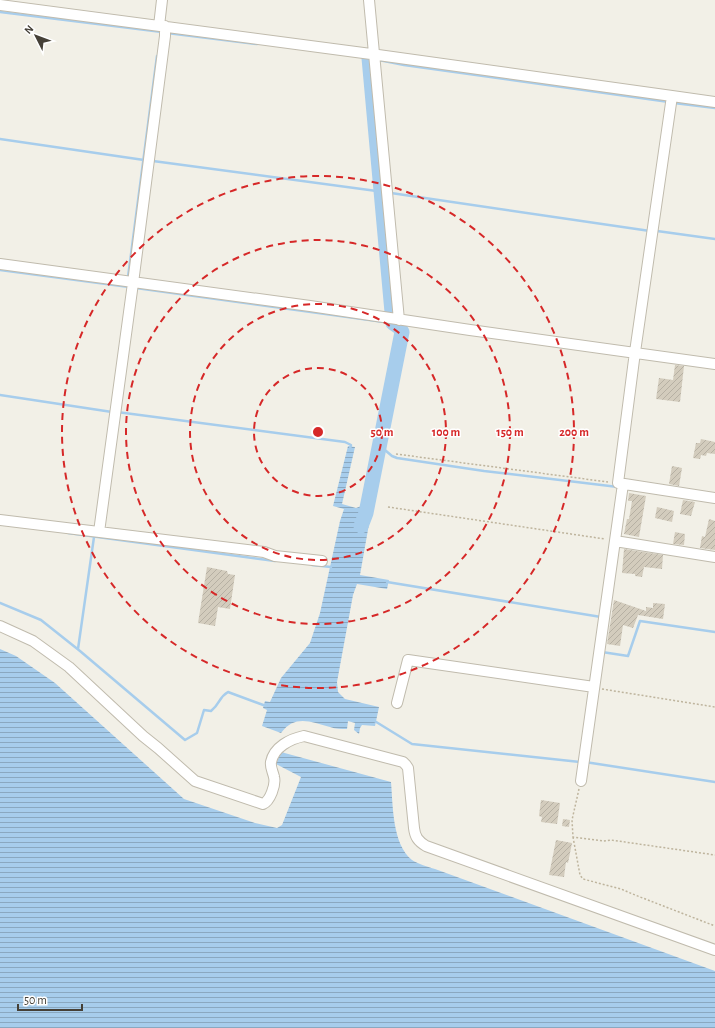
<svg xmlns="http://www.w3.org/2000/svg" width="715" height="1028" viewBox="0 0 715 1028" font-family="'Alegreya Sans',sans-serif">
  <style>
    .water { fill: url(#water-rules) }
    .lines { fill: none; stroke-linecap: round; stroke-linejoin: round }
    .stream { stroke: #a7cdec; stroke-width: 2.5 }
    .river { stroke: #a7cdec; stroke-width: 15 }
    .building { fill: url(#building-hatch) }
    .street-casing { stroke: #c0bbad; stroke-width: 12 }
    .path { stroke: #beb49d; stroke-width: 1.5; stroke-dasharray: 2 2; stroke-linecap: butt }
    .street { stroke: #fff; stroke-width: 10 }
    .ring { fill: none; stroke: #d62828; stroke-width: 2; stroke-dasharray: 7 5 }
    .centre { fill: #d62828; stroke: #fff; stroke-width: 2 }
    .ring-label { font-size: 12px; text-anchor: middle; font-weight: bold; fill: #d62828; stroke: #fff; stroke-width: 3; stroke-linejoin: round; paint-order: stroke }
  </style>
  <defs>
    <pattern id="water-rules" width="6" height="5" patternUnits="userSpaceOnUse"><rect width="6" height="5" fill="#a7cdec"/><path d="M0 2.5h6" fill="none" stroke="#8aa8c0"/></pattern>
    <pattern id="building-hatch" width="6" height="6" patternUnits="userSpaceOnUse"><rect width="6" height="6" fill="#d3ccbd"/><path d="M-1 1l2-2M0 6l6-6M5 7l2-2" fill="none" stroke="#b6b0a3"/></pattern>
  </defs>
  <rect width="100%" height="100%" fill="#f2f0e7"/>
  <path class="water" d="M 348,446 L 355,447 L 342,504 L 356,508 L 364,505 L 372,507 L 360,575 L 389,580 L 387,589 L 357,584 L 353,595 L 337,682 L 338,692 L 345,699 L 379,707 L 375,726 L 362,725 L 360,728 L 359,734 L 354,730 L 355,723 L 348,721 L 347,729 C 341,729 336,729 330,727 C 311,722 295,714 281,733 L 262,726 L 267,710 L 263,708 L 265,701 L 270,702 L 281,678 L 310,643 L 320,613 L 340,521 L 344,509 L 333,506 Z
    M 0,649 L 16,656 L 55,683 L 184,799 L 255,823 L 277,828 L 282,825 L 301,777 L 276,764 L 281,752 L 391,782 C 393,805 392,844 412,860 C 418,864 428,867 435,869 L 715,971 L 715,1028 L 0,1028 Z"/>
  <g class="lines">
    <path class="stream" d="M 0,12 L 162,32
      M 167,33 L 257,44
      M 379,60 L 404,65 L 669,102
      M 674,103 L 715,108
      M 0,139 L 144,160
      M 153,161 L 384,192
      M 391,193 L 650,231
      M 657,231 L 715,239
      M 0,270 L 129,287
      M 128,277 L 157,56
      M 136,288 L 384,322
      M 0,395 L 112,412
      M 117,412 L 345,442 L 351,445 L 350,449
      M 379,445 L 392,456 L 397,458 L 484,471 L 618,487
      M 68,533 L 275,561
      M 312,565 L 331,567
      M 387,582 L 601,617
      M 0,603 L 41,620 L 80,651 L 185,740 L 197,733 L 204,710 L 211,711 C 221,703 218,698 228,692 L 266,706
      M 78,649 L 94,537
      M 602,652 L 628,656 L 640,621 L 715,632
      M 373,720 L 412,744 L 580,762
      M 585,762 L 715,782"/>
    <path class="river" d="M 361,526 L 366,513 L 402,332 L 399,327 L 393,323 L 369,58"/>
  </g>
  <path class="building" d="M 675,365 L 684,366 L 680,402 L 656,399 L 659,378 L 673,380 Z
    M 701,439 L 715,442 L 715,454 L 707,453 L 706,456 L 701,455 L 700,459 L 693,458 L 696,443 L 700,443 Z
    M 672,466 L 682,468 L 679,486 L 669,484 Z
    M 629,493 L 646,496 L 639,537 L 624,534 L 627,519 L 629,519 L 632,501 L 628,501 Z
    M 683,500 L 695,502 L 691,516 L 680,514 Z
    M 657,507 L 674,511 L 672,522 L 655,518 Z
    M 709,519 L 715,521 L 715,550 L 700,548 L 702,536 L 705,537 Z
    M 675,532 L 685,534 L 684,545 L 673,544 Z
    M 624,549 L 663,555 L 662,569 L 644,567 L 642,577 L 635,576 L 635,574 L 622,573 Z
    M 207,567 L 227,571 L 228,574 L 235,575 L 230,609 L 218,607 L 215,626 L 198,623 Z
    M 614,600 L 646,611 L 646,607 L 653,608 L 653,603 L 665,604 L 663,619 L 638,615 L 633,628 L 623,625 L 620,646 L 607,644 Z
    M 541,800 L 560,803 L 557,824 L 541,822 L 542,817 L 539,816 Z
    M 563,819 L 570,820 L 569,827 L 562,826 Z
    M 556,840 L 572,843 L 568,863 L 566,862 L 564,877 L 549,875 Z"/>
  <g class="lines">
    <g class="street-casing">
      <path id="street" d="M 369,0 L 399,320
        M 0,5 L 371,54 L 672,96 L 635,352 L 618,483 L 715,498
        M 159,26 L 162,0
        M 672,96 L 715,102
        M 0,264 L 310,306 L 470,330 L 715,364
        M 0,520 L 264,552 L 275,556 L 322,561
        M 99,532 L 133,283 L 165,36 L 165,26
        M 615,541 L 715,557
        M 0,626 L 33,641 L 69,667 L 143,736 L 158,748 L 195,781 L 263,804 C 270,801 276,785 274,777 C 273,772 270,767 271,762 C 274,747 290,739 304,736 L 403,762 L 406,765 L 408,768 L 414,828 C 415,837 418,841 426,846 L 715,950
        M 397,703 L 408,660 L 594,687
        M 581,781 L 623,484"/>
    </g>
    <path class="path" d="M 396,454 L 608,482
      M 388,507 L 605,539
      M 602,689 L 715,707
      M 579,789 L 572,820 L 573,837 L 603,841 L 611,840 L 715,855
      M 573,837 L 580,875 L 583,879 L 621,889 L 635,895 L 715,926"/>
    <use href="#street" class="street"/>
  </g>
  <g class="ring">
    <circle cx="318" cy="432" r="64"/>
    <circle cx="318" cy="432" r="128"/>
    <circle cx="318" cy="432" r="192"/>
    <circle cx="318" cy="432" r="256"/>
  </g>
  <circle cx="318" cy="432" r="6" class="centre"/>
  <g class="ring-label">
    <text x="382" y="436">50 m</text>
    <text x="446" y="436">100 m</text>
    <text x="510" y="436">150 m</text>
    <text x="574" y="436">200 m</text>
  </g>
  <g transform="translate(36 36) rotate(312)" stroke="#ffffff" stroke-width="3" paint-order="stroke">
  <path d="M0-3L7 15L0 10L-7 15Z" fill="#454037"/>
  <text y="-6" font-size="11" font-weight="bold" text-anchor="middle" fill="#454037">N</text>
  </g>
  <path d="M18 1004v6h64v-6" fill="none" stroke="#454037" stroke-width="2"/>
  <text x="24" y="1004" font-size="12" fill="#454037" stroke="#ffffff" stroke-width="3" paint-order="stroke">50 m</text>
</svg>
